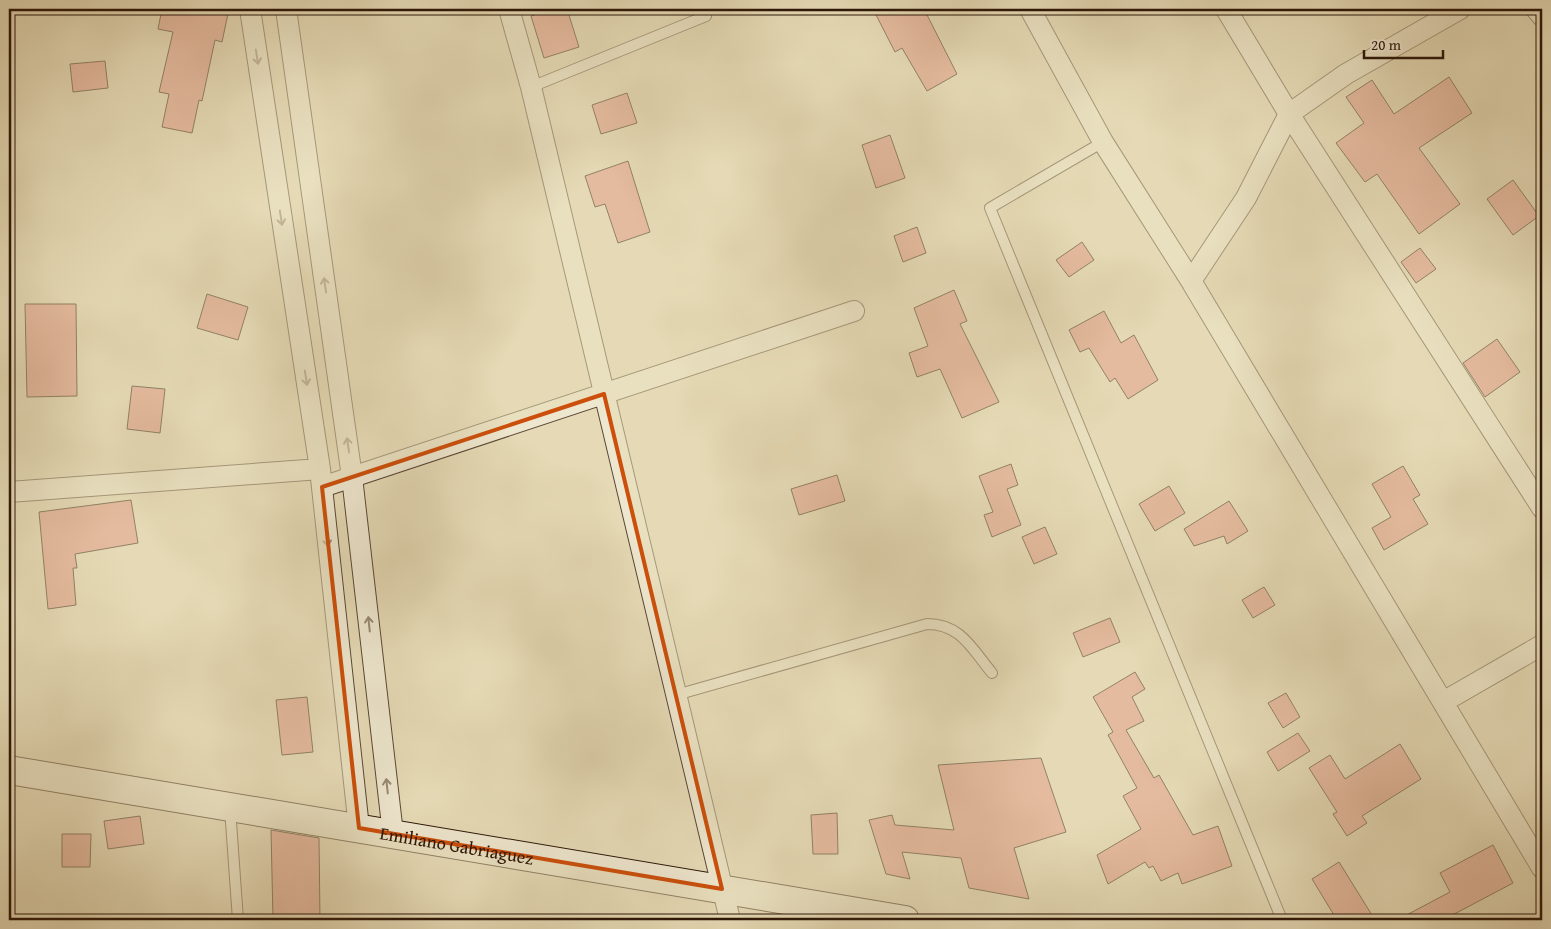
<svg xmlns="http://www.w3.org/2000/svg" width="1551" height="929" viewBox="0 0 1551 929" font-family="'Gentium Book Plus',serif">
  <style>
    .building { fill: #e49685; stroke: #2c1608 }
    .lines { fill: none; stroke-linecap: round; stroke-linejoin: round }
    .lane-casing { stroke: #5a4733; stroke-width: 12 }
    .street-casing { stroke: #5a4733; stroke-width: 22 }
    .secondary-casing { stroke: #2c1608; stroke-width: 30 }
    .lane { stroke: #eee7cf; stroke-width: 10 }
    .street { stroke: #eee7cf; stroke-width: 20 }
    .secondary { stroke: #eee7cf; stroke-width: 28 }
    .oneway { stroke: #978975 }
    .marked { fill: none; stroke: #cc4f0b; stroke-width: 4; stroke-linejoin: round }
    .labels { text-anchor: middle; dominant-baseline: central; stroke-width: 4; stroke-linejoin: round; paint-order: stroke }
    .street-label { font-size: 18px; fill: #2c1608; stroke: #eee7cf }
  </style>
  <rect width="100%" height="100%" fill="#e5dab5"/>
  <filter id="stains"><feTurbulence type="fractalNoise" baseFrequency=".004" numOctaves="4"/><feColorMatrix values="0 0 0 0 .2 0 0 0 0 .09 0 0 0 0 .02 0 0 0 .5 -.17"/></filter>
  <radialGradient id="worn" r=".72"><stop offset=".6" stop-color="#630" stop-opacity="0"/><stop offset="1" stop-color="#630" stop-opacity=".3"/></radialGradient>
  <path class="building" d="M 162,9 L 229,9 L 222,42 L 215,40 L 202,101 L 199,100 L 192,133 L 162,127 L 169,94 L 159,92 L 173,32 L 158,29 Z
    M 535,9 L 567,9 L 579,47 L 544,58 L 531,16 L 537,14 Z
    M 873,9 L 924,9 L 957,74 L 927,91 L 902,48 L 895,52 Z
    M 105,61 L 108,88 L 73,92 L 70,64 Z
    M 1449,77 L 1472,113 L 1419,148 L 1460,204 L 1419,234 L 1377,174 L 1365,182 L 1336,143 L 1364,123 L 1346,97 L 1372,80 L 1394,114 Z
    M 627,93 L 637,123 L 601,134 L 592,105 Z
    M 890,135 L 905,178 L 876,188 L 862,145 Z
    M 628,161 L 650,232 L 618,243 L 605,204 L 595,207 L 585,176 Z
    M 1513,180 L 1539,216 L 1513,235 L 1487,199 Z
    M 917,227 L 926,253 L 903,262 L 894,236 Z
    M 1082,242 L 1094,260 L 1069,277 L 1056,260 Z
    M 1420,248 L 1436,269 L 1416,283 L 1401,262 Z
    M 954,290 L 967,321 L 960,324 L 999,402 L 962,418 L 940,369 L 917,377 L 909,353 L 928,346 L 914,308 Z
    M 207,294 L 248,307 L 238,340 L 197,328 Z
    M 25,304 L 76,304 L 77,396 L 27,397 Z
    M 1104,311 L 1121,343 L 1134,335 L 1158,380 L 1128,399 L 1115,378 L 1110,382 L 1089,348 L 1080,352 L 1069,330 Z
    M 1497,339 L 1520,372 L 1485,397 L 1463,363 Z
    M 132,386 L 165,389 L 160,433 L 127,429 Z
    M 1011,464 L 1018,485 L 1007,489 L 1021,525 L 992,537 L 984,515 L 993,512 L 979,476 Z
    M 1403,466 L 1420,495 L 1413,499 L 1428,524 L 1384,550 L 1372,528 L 1391,517 L 1372,484 Z
    M 837,475 L 845,501 L 799,515 L 791,489 Z
    M 1169,486 L 1185,513 L 1155,531 L 1139,504 Z
    M 131,500 L 138,543 L 75,554 L 77,568 L 73,568 L 76,605 L 48,609 L 39,512 Z
    M 1229,501 L 1248,531 L 1227,544 L 1224,536 L 1194,546 L 1184,529 Z
    M 1045,527 L 1057,554 L 1034,564 L 1022,537 Z
    M 1264,587 L 1275,605 L 1253,618 L 1242,600 Z
    M 1110,618 L 1120,642 L 1083,657 L 1073,633 Z
    M 1135,672 L 1145,689 L 1132,697 L 1144,721 L 1126,730 L 1154,778 L 1159,775 L 1193,835 L 1218,826 L 1232,866 L 1182,884 L 1178,873 L 1161,881 L 1153,866 L 1149,868 L 1145,862 L 1108,884 L 1097,855 L 1141,829 L 1123,796 L 1137,788 L 1108,735 L 1113,732 L 1093,697 Z
    M 1286,693 L 1300,717 L 1283,728 L 1268,703 Z
    M 307,697 L 313,752 L 282,755 L 276,700 Z
    M 1298,733 L 1310,751 L 1278,771 L 1267,752 Z
    M 1400,744 L 1421,779 L 1362,816 L 1367,823 L 1347,836 L 1333,814 L 1337,812 L 1309,768 L 1330,755 L 1345,779 Z
    M 1041,758 L 1066,832 L 1014,848 L 1029,899 L 969,888 L 961,858 L 902,852 L 910,879 L 886,874 L 869,820 L 892,815 L 895,825 L 954,830 L 938,765 Z
    M 837,813 L 838,854 L 813,854 L 811,815 Z
    M 140,816 L 144,844 L 108,849 L 104,821 Z
    M 271,830 L 319,838 L 320,920 L 273,920 Z
    M 62,834 L 91,834 L 90,867 L 62,867 Z
    M 1493,845 L 1513,883 L 1443,920 L 1397,920 L 1450,892 L 1440,873 Z
    M 1339,862 L 1375,920 L 1337,920 L 1312,879 Z"/>
  <g class="lines">
    <g class="lane-casing">
      <path id="lane" d="M 531,87 L 706,16
        M 1103,142 L 990,208 L 1282,920
        M 676,695 L 927,624 C 961,624 972,649 992,673
        M 230,808 L 238,920"/>
    </g>
    <g class="street-casing">
      <path id="street" d="M 250,9 L 320,469 L 359,828
        M 286,9 L 352,477 L 393,834
        M 509,9 L 531,87 L 730,920
        M 1030,9 L 1103,142 L 1191,281 L 1542,868
        M 1226,9 L 1289,114 L 1542,508
        M 1536,9 L 1542,16
        M 1191,281 L 1246,198 L 1289,114 L 1346,74 L 1460,9
        M 322,487 L 854,311
        M 9,492 L 320,469
        M 1443,702 L 1542,645"/>
    </g>
    <g class="secondary-casing">
      <g id="secondary">
        <path id="s1" d="M 9,770 L 905,920"/>
      </g>
    </g>
    <use href="#lane" class="lane"/>
    <use href="#street" class="street"/>
    <use href="#secondary" class="secondary"/>
  </g>
  <defs><path id="oneway-shaft" d="M-6 0H5M1.5-3L5.5 0L1.5 3" fill="none" stroke-width="1.6" stroke-linecap="round" stroke-linejoin="round" transform="scale(1.25)"/></defs>
  <g class="oneway">
    <use href="#oneway-shaft" transform="translate(257 57) rotate(81)"/>
    <use href="#oneway-shaft" transform="translate(281 218) rotate(81)"/>
    <use href="#oneway-shaft" transform="translate(325 285) rotate(-98)"/>
    <use href="#oneway-shaft" transform="translate(306 378) rotate(81)"/>
    <use href="#oneway-shaft" transform="translate(348 445) rotate(-98)"/>
    <use href="#oneway-shaft" transform="translate(327 539) rotate(84)"/>
    <use href="#oneway-shaft" transform="translate(369 624) rotate(-96)"/>
    <use href="#oneway-shaft" transform="translate(387 786) rotate(-96)"/>
  </g>
  <path d="M0 0H1551V929H0ZM 604,394 L 722,889 L 359,828 L 322,487 Z" fill="#e5dab5" fill-opacity=".55" fill-rule="evenodd"/>
  <path class="marked" d="M 604,394 L 722,889 L 359,828 L 322,487 Z"/>
  <g class="labels">
    <g class="street-label">
      <text stroke="none"><textPath href="#s1" startOffset="454">Emiliano Gabriaguez</textPath></text>
    </g>
  </g>
  <rect width="1551" height="929" fill="none" stroke="#e5dab5" stroke-width="30"/>
  <rect x="10" y="10" width="1531" height="909" fill="none" stroke="#2c1608" stroke-width="2.5"/>
  <rect x="15" y="15" width="1521" height="899" fill="none" stroke="#2c1608"/>
  <path d="M1364 50v8h79v-8" fill="none" stroke="#2c1608" stroke-width="2.5"/>
  <text x="1371" y="50" font-size="15" fill="#2c1608" stroke="#eee7cf" stroke-width="4" paint-order="stroke">20 m</text>
  <rect width="100%" height="100%" filter="url(#stains)"/>
  <rect width="100%" height="100%" fill="url(#worn)"/>
</svg>
